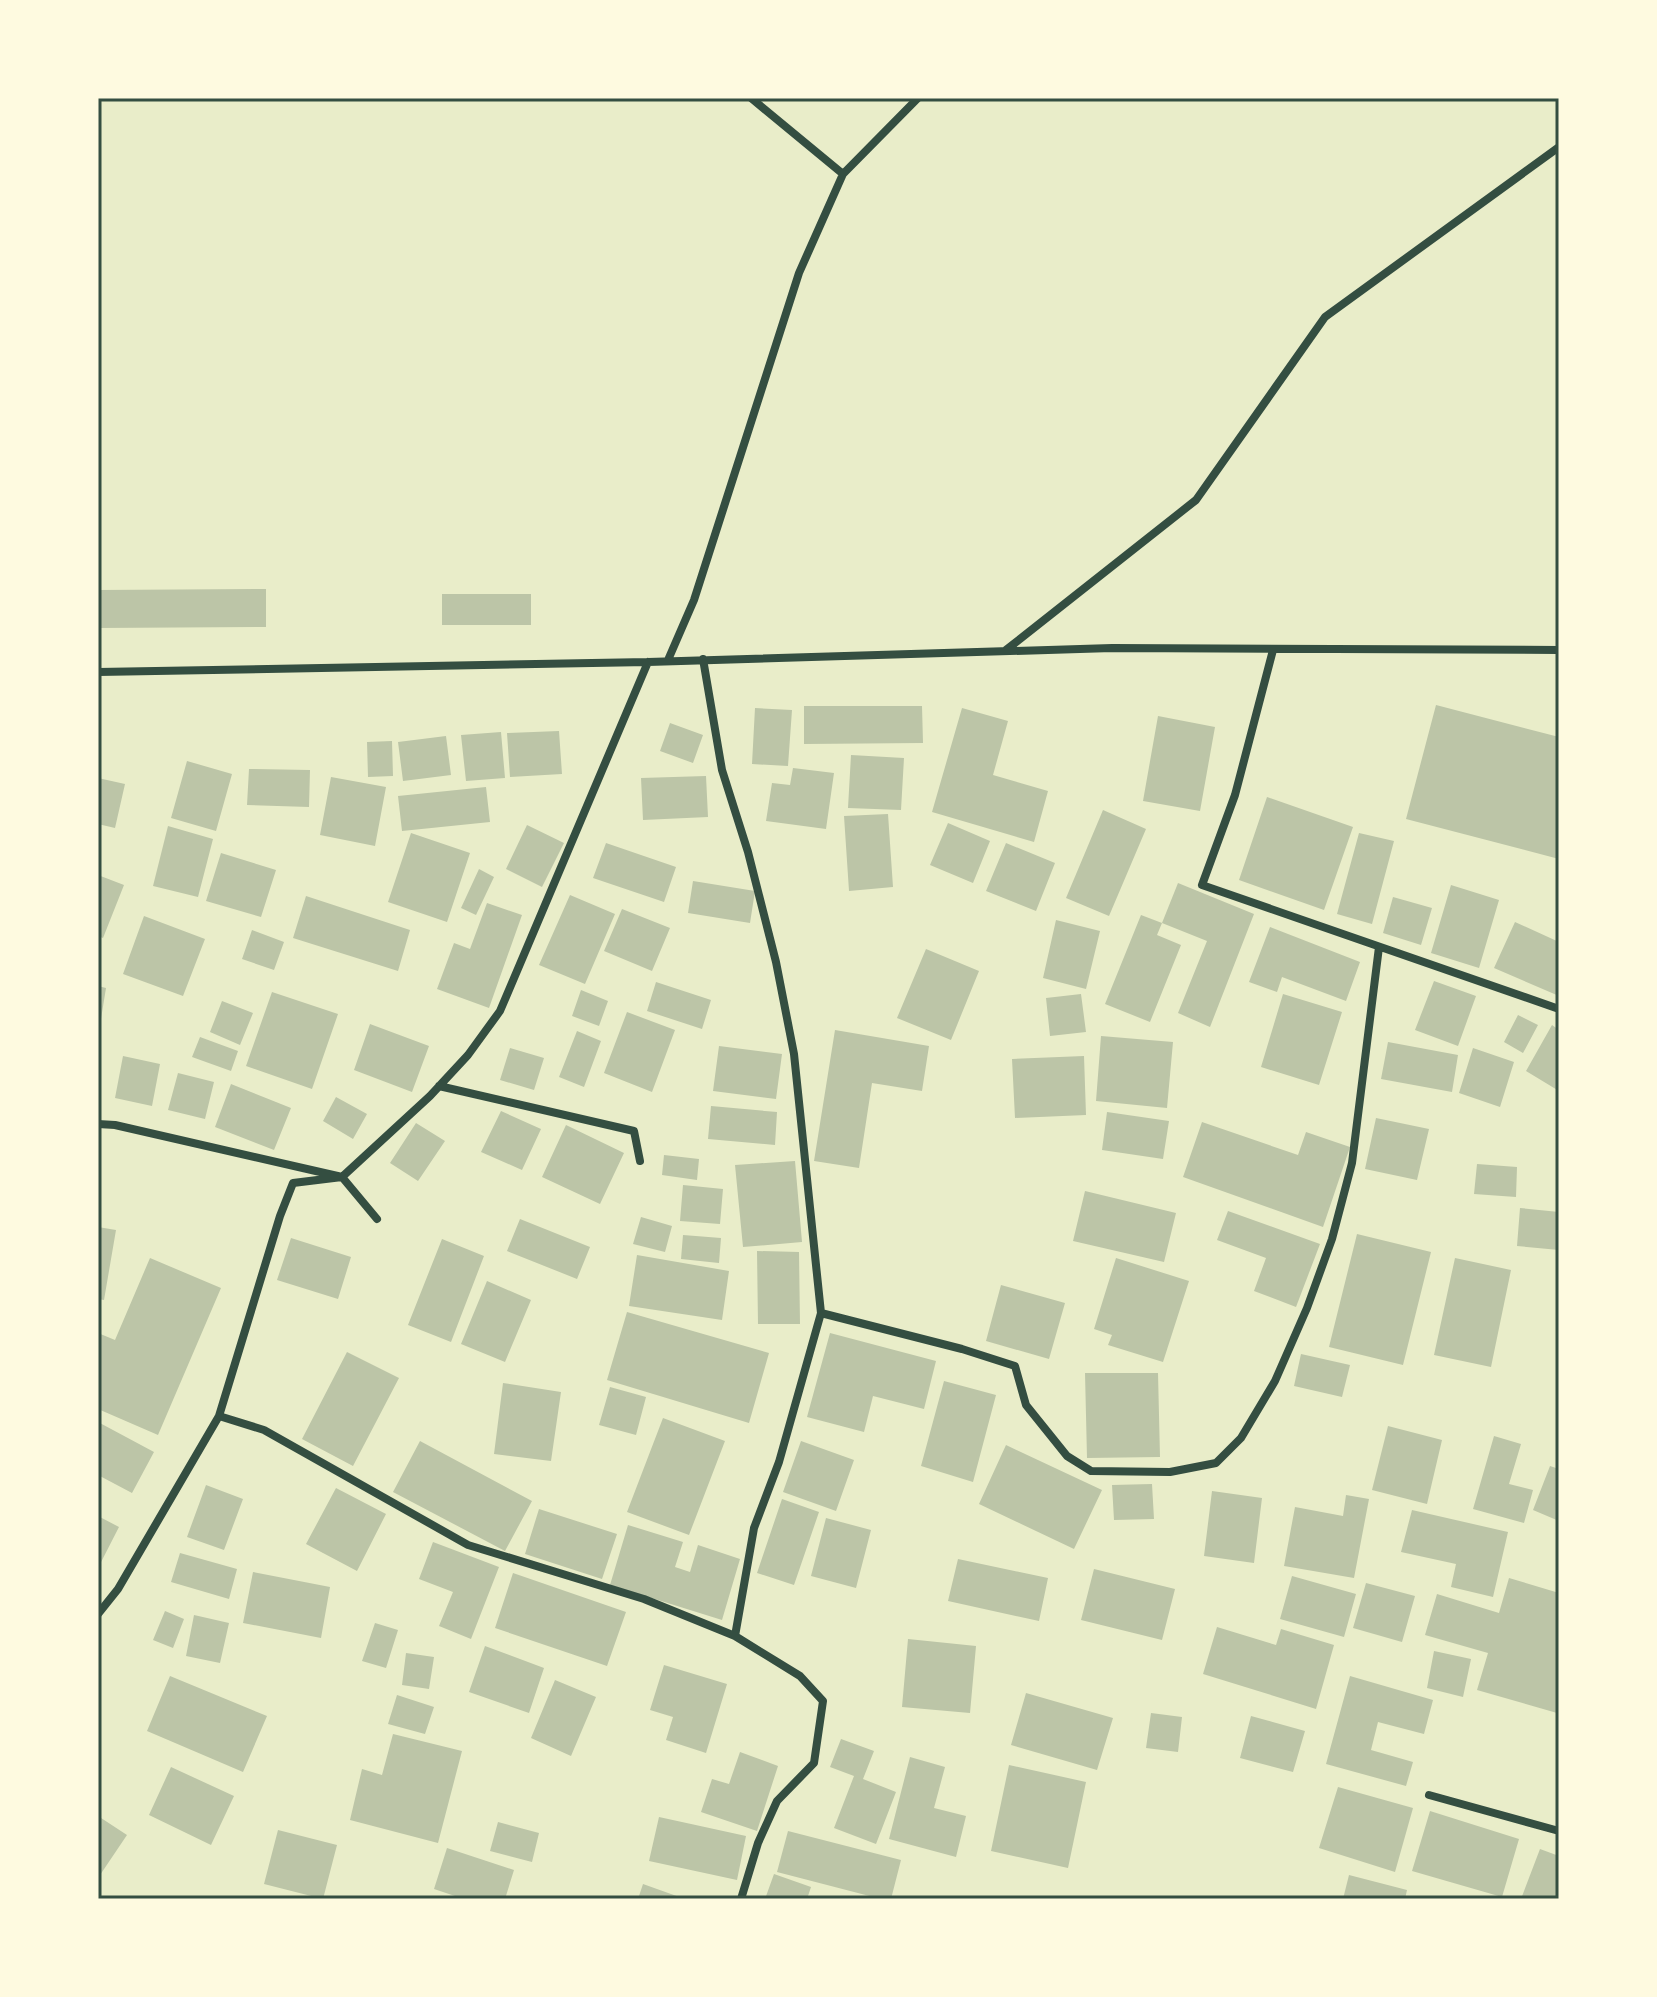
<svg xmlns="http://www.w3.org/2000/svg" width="1657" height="1997" viewBox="0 0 1657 1997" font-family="Cabin,sans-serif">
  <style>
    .building { fill: #bcc5a7 }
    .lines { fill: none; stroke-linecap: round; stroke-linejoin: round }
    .minor { stroke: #344e41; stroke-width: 8 }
    .neatline { fill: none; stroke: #344e41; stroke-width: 3 }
  </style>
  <rect width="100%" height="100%" fill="#e9edc9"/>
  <path class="building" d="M 266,589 L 266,627 L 98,628 L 98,590 Z
    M 442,594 L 531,594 L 531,625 L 442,625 Z
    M 1436,705 L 1559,737 L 1559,859 L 1406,819 Z
    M 804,706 L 922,706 L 923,743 L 804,744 Z
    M 755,708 L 792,710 L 788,766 L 752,764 Z
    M 962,708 L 1008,721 L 993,775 L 1048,791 L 1034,842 L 932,812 Z
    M 1158,716 L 1215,727 L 1200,811 L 1143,801 Z
    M 670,723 L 703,735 L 693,763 L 660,751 Z
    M 559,731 L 562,774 L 510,777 L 507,733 Z
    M 501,732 L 505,778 L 466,781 L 461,735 Z
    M 446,736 L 451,775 L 403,781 L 398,742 Z
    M 392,741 L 393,776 L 368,777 L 367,742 Z
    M 851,755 L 904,758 L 901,810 L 848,808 Z
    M 187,761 L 232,774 L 216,831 L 171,818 Z
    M 793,768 L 834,773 L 826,829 L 766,821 L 772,783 L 790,785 Z
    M 249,769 L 310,770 L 309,807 L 247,805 Z
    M 706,776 L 708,817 L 643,820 L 641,778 Z
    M 331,777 L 386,787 L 375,846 L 320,835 Z
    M 98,778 L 125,784 L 115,828 L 98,824 Z
    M 486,787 L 490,822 L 402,831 L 398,796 Z
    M 1267,797 L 1353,827 L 1324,910 L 1239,880 Z
    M 1103,810 L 1146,829 L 1109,916 L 1066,898 Z
    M 888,814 L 893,887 L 849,891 L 844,816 Z
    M 948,823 L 990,841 L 973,883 L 930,865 Z
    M 527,825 L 564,843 L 542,887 L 506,869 Z
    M 168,826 L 213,839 L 198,897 L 153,886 Z
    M 411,833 L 470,853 L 447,922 L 388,902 Z
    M 1359,833 L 1394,841 L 1372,924 L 1337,914 Z
    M 606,843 L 676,867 L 664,902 L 593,878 Z
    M 1006,843 L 1055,863 L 1036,911 L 986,891 Z
    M 221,853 L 276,870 L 261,917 L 206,901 Z
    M 479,869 L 494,877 L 476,915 L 461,908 Z
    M 98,875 L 124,885 L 103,938 L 98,936 Z
    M 693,881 L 755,891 L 750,923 L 688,913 Z
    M 1178,883 L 1254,914 L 1210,1027 L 1178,1013 L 1207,941 L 1162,923 Z
    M 1451,885 L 1499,900 L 1479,968 L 1431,953 Z
    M 570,895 L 615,914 L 585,984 L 539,965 Z
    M 306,896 L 410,930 L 398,971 L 293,938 Z
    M 1393,897 L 1432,908 L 1421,945 L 1383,933 Z
    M 487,903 L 522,915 L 489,1008 L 437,989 L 454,943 L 470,949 Z
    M 622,909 L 670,928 L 652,971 L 604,951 Z
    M 1141,915 L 1162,923 L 1157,935 L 1181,945 L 1150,1022 L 1105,1004 Z
    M 144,916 L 205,939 L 183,996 L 123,974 Z
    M 1056,920 L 1100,931 L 1086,989 L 1043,978 Z
    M 1515,922 L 1559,942 L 1559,996 L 1494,968 Z
    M 1270,927 L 1360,962 L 1346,1001 L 1282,977 L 1277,992 L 1249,982 Z
    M 252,930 L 284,942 L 274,970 L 242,959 Z
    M 926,949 L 979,971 L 951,1040 L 897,1018 Z
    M 1434,981 L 1476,996 L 1458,1046 L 1415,1030 Z
    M 656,982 L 711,1000 L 702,1029 L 647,1011 Z
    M 98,986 L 106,988 L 100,1025 L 98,1025 Z
    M 581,990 L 608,1001 L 599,1026 L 572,1016 Z
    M 272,992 L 338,1014 L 312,1089 L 246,1066 Z
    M 1081,994 L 1086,1032 L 1050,1036 L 1046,998 Z
    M 1283,994 L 1342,1012 L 1319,1085 L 1261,1067 Z
    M 222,1001 L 253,1013 L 240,1045 L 210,1032 Z
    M 627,1012 L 675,1030 L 652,1092 L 604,1073 Z
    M 1518,1015 L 1538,1025 L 1523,1053 L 1504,1042 Z
    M 370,1024 L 429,1046 L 412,1092 L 354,1070 Z
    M 1552,1025 L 1559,1030 L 1559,1091 L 1526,1071 Z
    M 835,1030 L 929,1046 L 922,1091 L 872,1083 L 859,1168 L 814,1161 Z
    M 577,1031 L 601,1041 L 584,1087 L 559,1077 Z
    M 1101,1036 L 1173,1042 L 1167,1108 L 1096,1101 Z
    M 200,1037 L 238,1051 L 231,1071 L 192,1057 Z
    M 1388,1042 L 1458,1055 L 1452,1092 L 1381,1079 Z
    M 719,1046 L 782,1054 L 776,1099 L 713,1091 Z
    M 510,1048 L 544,1058 L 534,1090 L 500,1080 Z
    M 1473,1048 L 1514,1062 L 1500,1107 L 1459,1093 Z
    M 123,1056 L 160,1064 L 152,1106 L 115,1098 Z
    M 1084,1056 L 1086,1115 L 1015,1118 L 1012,1059 Z
    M 178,1073 L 214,1082 L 205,1119 L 168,1110 Z
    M 231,1084 L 291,1108 L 274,1150 L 215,1127 Z
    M 336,1097 L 367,1114 L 353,1139 L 323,1121 Z
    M 711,1106 L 777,1112 L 775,1145 L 708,1139 Z
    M 501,1111 L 541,1129 L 522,1170 L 481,1152 Z
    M 1107,1112 L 1169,1121 L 1163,1159 L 1102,1150 Z
    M 1376,1118 L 1429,1129 L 1417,1180 L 1365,1169 Z
    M 1202,1122 L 1298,1155 L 1306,1132 L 1350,1147 L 1323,1227 L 1183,1177 Z
    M 416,1123 L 445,1141 L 418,1181 L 390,1163 Z
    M 566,1125 L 624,1153 L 600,1204 L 542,1177 Z
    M 664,1155 L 699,1159 L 697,1180 L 662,1175 Z
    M 795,1161 L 802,1242 L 743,1247 L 735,1165 Z
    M 1477,1164 L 1517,1167 L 1516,1197 L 1474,1194 Z
    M 683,1185 L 723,1189 L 720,1224 L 680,1221 Z
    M 1085,1191 L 1176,1213 L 1164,1262 L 1073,1241 Z
    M 1520,1208 L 1559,1212 L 1559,1250 L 1517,1246 Z
    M 1228,1211 L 1320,1244 L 1296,1307 L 1254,1291 L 1266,1258 L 1217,1240 Z
    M 641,1217 L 672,1226 L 665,1252 L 633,1244 Z
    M 520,1219 L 590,1247 L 577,1279 L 507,1251 Z
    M 98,1227 L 116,1230 L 104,1300 L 98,1299 Z
    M 1357,1234 L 1431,1252 L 1403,1365 L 1329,1347 Z
    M 683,1235 L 721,1238 L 719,1263 L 681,1259 Z
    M 291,1238 L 351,1257 L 338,1299 L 277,1280 Z
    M 442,1239 L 484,1256 L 451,1342 L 408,1325 Z
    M 757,1251 L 799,1252 L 800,1324 L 758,1324 Z
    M 637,1255 L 729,1271 L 722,1320 L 629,1306 Z
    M 150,1258 L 221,1288 L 158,1435 L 98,1409 L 98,1333 L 115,1340 Z
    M 1116,1258 L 1189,1281 L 1163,1362 L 1108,1345 L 1112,1335 L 1094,1329 Z
    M 1455,1258 L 1511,1270 L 1491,1367 L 1434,1355 Z
    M 487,1281 L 531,1300 L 505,1362 L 461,1344 Z
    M 1001,1285 L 1065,1303 L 1049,1359 L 986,1341 Z
    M 627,1312 L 769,1353 L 749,1423 L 607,1380 Z
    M 830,1333 L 936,1361 L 924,1409 L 873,1396 L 864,1432 L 807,1417 Z
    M 347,1352 L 399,1378 L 353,1466 L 302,1439 Z
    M 1301,1354 L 1350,1365 L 1342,1397 L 1294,1386 Z
    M 1085,1373 L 1158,1373 L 1160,1457 L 1087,1458 Z
    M 944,1381 L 996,1395 L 973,1482 L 921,1466 Z
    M 503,1383 L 561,1392 L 551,1461 L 494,1454 Z
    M 610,1387 L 646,1397 L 636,1435 L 599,1425 Z
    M 663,1418 L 725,1441 L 689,1535 L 627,1512 Z
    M 98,1422 L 154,1452 L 132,1493 L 98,1475 Z
    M 1388,1426 L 1442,1440 L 1427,1504 L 1372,1490 Z
    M 1494,1436 L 1521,1444 L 1509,1484 L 1533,1490 L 1524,1523 L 1473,1509 Z
    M 420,1441 L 532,1501 L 505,1551 L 393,1492 Z
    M 801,1441 L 854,1460 L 836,1511 L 783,1492 Z
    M 1006,1445 L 1102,1490 L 1074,1549 L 979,1504 Z
    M 1550,1466 L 1559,1469 L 1559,1521 L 1533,1510 Z
    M 1152,1484 L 1154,1519 L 1114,1520 L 1112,1485 Z
    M 206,1485 L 243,1499 L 224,1550 L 187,1537 Z
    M 336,1488 L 386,1514 L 357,1571 L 306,1544 Z
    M 1212,1491 L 1262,1498 L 1254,1563 L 1204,1556 Z
    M 1346,1495 L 1369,1499 L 1354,1578 L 1284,1566 L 1295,1507 L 1343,1516 Z
    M 782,1499 L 819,1512 L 794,1585 L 757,1573 Z
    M 539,1509 L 617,1534 L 602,1579 L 525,1554 Z
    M 1412,1510 L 1508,1532 L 1493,1597 L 1451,1587 L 1456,1564 L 1401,1552 Z
    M 98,1516 L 119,1527 L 98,1568 Z
    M 826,1518 L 871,1530 L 856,1588 L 811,1576 Z
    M 628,1525 L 683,1542 L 675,1567 L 690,1572 L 698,1545 L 740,1559 L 722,1620 L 610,1585 Z
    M 433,1542 L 499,1567 L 471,1639 L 439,1626 L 453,1592 L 419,1579 Z
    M 180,1553 L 237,1569 L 229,1599 L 171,1582 Z
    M 958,1559 L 1048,1578 L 1039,1621 L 948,1601 Z
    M 1094,1569 L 1175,1589 L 1162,1640 L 1081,1620 Z
    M 253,1572 L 330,1587 L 321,1638 L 243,1623 Z
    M 513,1573 L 626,1612 L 607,1666 L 495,1628 Z
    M 1292,1576 L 1356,1594 L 1344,1637 L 1280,1619 Z
    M 1509,1578 L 1559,1593 L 1559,1705 L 1557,1713 L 1477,1690 L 1488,1653 L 1425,1635 L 1437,1594 L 1499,1613 Z
    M 1366,1583 L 1415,1596 L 1402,1642 L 1353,1628 Z
    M 165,1611 L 184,1619 L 173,1648 L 153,1640 Z
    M 194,1615 L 229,1623 L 220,1663 L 186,1656 Z
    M 375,1623 L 398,1630 L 386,1668 L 362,1661 Z
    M 1217,1627 L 1276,1645 L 1281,1629 L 1334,1645 L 1316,1709 L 1203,1674 Z
    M 908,1639 L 976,1646 L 970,1713 L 902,1707 Z
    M 485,1646 L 544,1668 L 529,1713 L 469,1692 Z
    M 1434,1651 L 1471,1659 L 1463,1697 L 1427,1688 Z
    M 406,1653 L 434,1657 L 429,1689 L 402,1685 Z
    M 664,1665 L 727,1684 L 706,1753 L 666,1740 L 673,1717 L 650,1710 Z
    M 170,1676 L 267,1716 L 243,1772 L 147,1731 Z
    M 1350,1676 L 1433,1700 L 1424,1734 L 1378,1722 L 1371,1750 L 1413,1762 L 1406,1786 L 1326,1764 Z
    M 555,1680 L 596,1697 L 571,1756 L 531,1738 Z
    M 1026,1693 L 1113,1718 L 1097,1770 L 1011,1745 Z
    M 397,1695 L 434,1707 L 425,1734 L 388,1724 Z
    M 1151,1713 L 1182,1717 L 1178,1752 L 1146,1748 Z
    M 1251,1716 L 1305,1731 L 1293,1772 L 1240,1758 Z
    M 393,1734 L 462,1751 L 438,1843 L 350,1820 L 362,1769 L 382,1775 Z
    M 841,1739 L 874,1751 L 863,1779 L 896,1792 L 876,1844 L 834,1828 L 854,1776 L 830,1767 Z
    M 740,1752 L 778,1766 L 757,1831 L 701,1812 L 712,1779 L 729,1784 Z
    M 910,1757 L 945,1767 L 934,1808 L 966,1816 L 956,1857 L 889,1839 Z
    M 1009,1765 L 1086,1782 L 1068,1868 L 991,1851 Z
    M 171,1767 L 234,1796 L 211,1845 L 149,1815 Z
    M 1338,1787 L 1413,1808 L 1395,1872 L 1319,1848 Z
    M 1430,1811 L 1519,1839 L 1502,1897 L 1412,1871 Z
    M 98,1816 L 127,1835 L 98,1878 Z
    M 659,1817 L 746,1836 L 737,1880 L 649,1861 Z
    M 498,1822 L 539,1833 L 532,1862 L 490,1851 Z
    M 278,1830 L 337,1845 L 323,1899 L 264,1884 Z
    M 788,1831 L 901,1860 L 891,1899 L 881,1899 L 777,1872 Z
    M 447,1848 L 514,1870 L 505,1899 L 457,1899 L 458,1897 L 434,1889 Z
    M 1540,1849 L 1559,1856 L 1559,1899 L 1521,1899 Z
    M 774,1874 L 811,1887 L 807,1899 L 765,1899 Z
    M 1349,1875 L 1407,1890 L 1405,1899 L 1343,1899 Z
    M 643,1884 L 685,1899 L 638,1899 Z"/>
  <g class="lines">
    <path class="minor" d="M 751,98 L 843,174
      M 1006,650 L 1196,500 L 1325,317 L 1559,147
      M 1273,650 L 1235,795 L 1202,885 L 1559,1009
      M 703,659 L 722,770 L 748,852 L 776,962 L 794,1054 L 821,1313 L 779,1462 L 754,1528 L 735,1636
      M 668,660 L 694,600 L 799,273 L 843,174 L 918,98
      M 98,672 L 648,662 L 1112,648 L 1559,650
      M 439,1086 L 634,1131 L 640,1161
      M 98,1124 L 115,1125 L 342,1177 L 377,1219
      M 821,1313 L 962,1349 L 1015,1366 L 1026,1405 L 1067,1456 L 1091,1471 L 1170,1472 L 1216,1463 L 1241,1438 L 1275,1381 L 1307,1308 L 1332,1239 L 1352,1163 L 1379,947
      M 219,1416 L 264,1430 L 468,1545 L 644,1599 L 735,1636 L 800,1676 L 823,1701 L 814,1763 L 777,1801 L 758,1843 L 741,1899
      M 98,1614 L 118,1589 L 219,1416 L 280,1216 L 293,1183 L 342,1177 L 430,1096 L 468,1055 L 500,1011 L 648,662
      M 1429,1795 L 1559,1831"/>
  </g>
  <rect width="1657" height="1997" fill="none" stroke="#fefae0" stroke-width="200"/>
  <rect x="100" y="100" width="1457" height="1797" class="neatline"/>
</svg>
